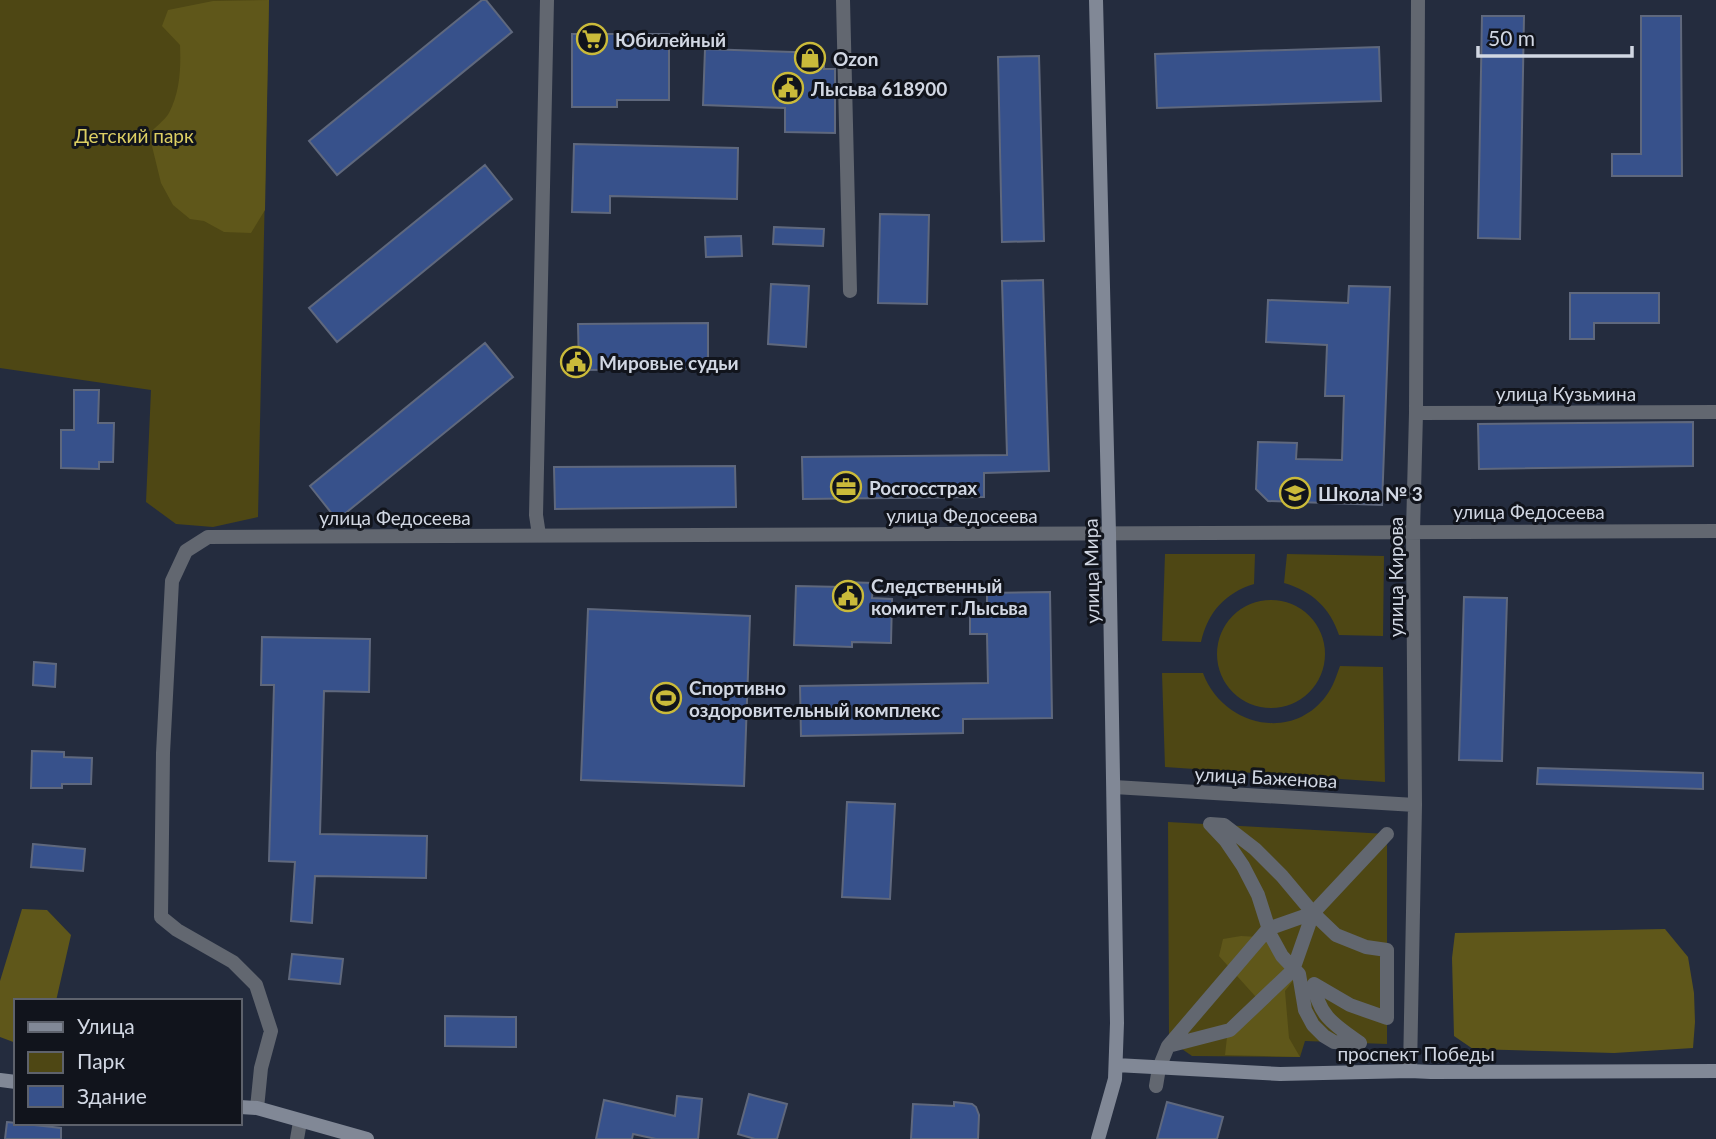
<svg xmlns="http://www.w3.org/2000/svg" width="1716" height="1139" viewBox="0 0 1716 1139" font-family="Lato,sans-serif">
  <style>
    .green { fill: #4e4714 }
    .forest { fill: #5f571a }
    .building { fill: #37518b; stroke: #5f687d; stroke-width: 2 }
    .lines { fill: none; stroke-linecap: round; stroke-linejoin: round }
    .street { stroke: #626770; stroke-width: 14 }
    .secondary { stroke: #818896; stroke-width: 14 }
    .labels { text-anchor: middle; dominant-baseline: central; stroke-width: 6; stroke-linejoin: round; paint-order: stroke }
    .poi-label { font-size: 19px; font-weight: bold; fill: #d1d7e3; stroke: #11141c; text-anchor: start }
    .park-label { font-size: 19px; fill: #ddcf63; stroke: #11141c }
    .street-label { font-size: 19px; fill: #d1d7e3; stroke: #11141c }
  </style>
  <rect width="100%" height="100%" fill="#242c3e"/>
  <path class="green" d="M 0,0 L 269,0 L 258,517 L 213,527 L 176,524 L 146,502 L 151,390 L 0,368 Z
    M 1165,554 L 1255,554 L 1254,584 C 1225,593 1208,612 1201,642 L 1162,641 Z
    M 1287,554 L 1384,556 L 1383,636 L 1339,635 C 1330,608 1312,591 1284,583 Z
    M1217 654a54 54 0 1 1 108 0a54 54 0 1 1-108 0Z
    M 1340,666 L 1383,667 L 1385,782 L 1165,767 L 1162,673 L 1203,673 C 1222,725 1291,743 1326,696 C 1333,687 1336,677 1340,666 Z
    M 1168,822 L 1387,834 L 1387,1044 L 1305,1041 L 1300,1057 L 1192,1056 L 1169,1040 Z"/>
  <path class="forest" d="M 269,0 L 265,210 L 251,233 L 224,232 L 204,221 L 190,219 L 173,205 L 161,183 L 149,134 C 155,127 164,121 169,113 C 180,92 181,69 180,45 L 162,26 L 168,10 L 213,1 Z
    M 22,909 L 47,910 L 71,935 L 56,1001 L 16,1001 L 16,1043 L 0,1037 L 0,981 Z
    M 1665,929 L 1688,957 L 1694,993 L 1695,1022 L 1693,1048 L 1614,1053 L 1473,1049 L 1454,1036 L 1452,958 L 1455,933 Z
    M 1241,936 L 1259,937 L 1271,936 L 1295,978 L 1285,991 L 1289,1038 L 1300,1057 L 1225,1055 L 1227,1037 L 1264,1006 L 1219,956 L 1223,939 Z"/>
  <path class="building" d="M 482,0 L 486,0 L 512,32 L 337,175 L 309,141 Z
    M 1482,16 L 1524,16 L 1520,239 L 1478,238 Z
    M 1641,16 L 1681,16 L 1682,176 L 1612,176 L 1612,154 L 1641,154 Z
    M 572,34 L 669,34 L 669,100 L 617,100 L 617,107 L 572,107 Z
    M 1379,47 L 1381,101 L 1157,108 L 1155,54 Z
    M 705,49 L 824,53 L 824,69 L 835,69 L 835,133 L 785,132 L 785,108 L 703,105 Z
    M 1039,56 L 1044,241 L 1002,242 L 998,57 Z
    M 574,144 L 738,148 L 737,199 L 610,196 L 610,213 L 572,212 Z
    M 485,165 L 512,199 L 337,342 L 309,308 Z
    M 880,214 L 929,215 L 927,304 L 878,303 Z
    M 774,227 L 824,229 L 823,246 L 773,244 Z
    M 741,236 L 742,256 L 706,257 L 705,237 Z
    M 1043,280 L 1049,471 L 984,473 L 984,497 L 803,499 L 802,457 L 1007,455 L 1002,281 Z
    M 771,284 L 809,286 L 806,347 L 768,344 Z
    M 1349,286 L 1390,287 L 1382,505 L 1268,501 L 1256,489 L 1258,442 L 1297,443 L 1296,459 L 1342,460 L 1344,396 L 1325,396 L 1327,345 L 1266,342 L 1268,300 L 1348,303 Z
    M 1570,293 L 1659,293 L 1659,323 L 1594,323 L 1594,339 L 1570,339 Z
    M 708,323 L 708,369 L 579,370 L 578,324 Z
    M 485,343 L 513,377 L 337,520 L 310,486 Z
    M 74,390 L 99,390 L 98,423 L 114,423 L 113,462 L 99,462 L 99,469 L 61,468 L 61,430 L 74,430 Z
    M 1693,422 L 1693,466 L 1479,469 L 1478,424 Z
    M 735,466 L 736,507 L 555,509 L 554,467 Z
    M 843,582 L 873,583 L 872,598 L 892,599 L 891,643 L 852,642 L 852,647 L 794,645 L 796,586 L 843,587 Z
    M 1050,592 L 1052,718 L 963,719 L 963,733 L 801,736 L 800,686 L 988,683 L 987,634 L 970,634 L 970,610 L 987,610 L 987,593 Z
    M 1464,597 L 1507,598 L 1502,761 L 1459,760 Z
    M 588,609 L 750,616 L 744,786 L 581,780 Z
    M 262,637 L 370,639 L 369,692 L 324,691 L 320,834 L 427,836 L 426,878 L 315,876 L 312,923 L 291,921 L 295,862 L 269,861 L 274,685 L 261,685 Z
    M 34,662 L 56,664 L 55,687 L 33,685 Z
    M 32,751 L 64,752 L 64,757 L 92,758 L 91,784 L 62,784 L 62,788 L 31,788 Z
    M 1538,768 L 1703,773 L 1703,789 L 1537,784 Z
    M 847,802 L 895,804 L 890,899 L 842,897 Z
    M 33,844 L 85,849 L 83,871 L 31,867 Z
    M 292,954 L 343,959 L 340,984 L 289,979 Z
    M 445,1016 L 516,1017 L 516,1047 L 445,1046 Z
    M 749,1094 L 787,1104 L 777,1139 L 755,1139 L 738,1134 Z
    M 677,1096 L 702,1099 L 698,1139 L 656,1139 L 633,1134 L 632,1139 L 596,1139 L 604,1100 L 675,1116 Z
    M 954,1102 L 972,1104 L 976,1107 L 979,1115 L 978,1139 L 911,1139 L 913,1104 L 954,1106 Z
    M 1167,1102 L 1223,1117 L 1217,1139 L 1157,1139 Z
    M 7,1122 L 61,1128 L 61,1139 L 5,1139 Z"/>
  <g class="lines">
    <path class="street" d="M 843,0 L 850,291
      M 1416,413 L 1716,412
      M 539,535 L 536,515 L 547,0
      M 1114,787 L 1415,805
      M 1210,824 L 1224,825 L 1255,849 L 1282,876 L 1313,913 L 1336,935 L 1366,947 L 1387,950 L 1387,1018 L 1350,1005 L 1314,984 C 1318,1016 1336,1026 1360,1043 L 1334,1042 L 1324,1036 L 1313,1025 L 1305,1010 L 1299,974 L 1282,956 L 1271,936 L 1258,895 L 1243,866 L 1226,841 Z
      M 1168,1046 L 1230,1030 L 1293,970 L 1313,913
      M 1410,1071 L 1415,805 L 1413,531 L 1416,413 L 1418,0
      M 1156,1086 L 1159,1068 L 1168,1046 L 1268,929 L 1313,913 L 1387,834
      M 257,1108 L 261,1068 L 271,1031 L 256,985 L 233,962 L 177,930 L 161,917 L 163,753 L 172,581 L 186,551 L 208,537 L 1716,531
      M 297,1139 L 300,1122"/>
    <path class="secondary" d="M 1096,0 L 1109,533 L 1117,1023 L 1115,1079 L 1098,1139
      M 1116,1065 L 1280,1074 L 1410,1071 L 1431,1072 L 1716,1071
      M 0,1080 L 16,1082
      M 240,1107 L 257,1108 L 367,1139"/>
  </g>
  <defs>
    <g id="supermarket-ring" transform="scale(1.575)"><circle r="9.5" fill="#11141c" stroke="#caba3a" stroke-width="1.5"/><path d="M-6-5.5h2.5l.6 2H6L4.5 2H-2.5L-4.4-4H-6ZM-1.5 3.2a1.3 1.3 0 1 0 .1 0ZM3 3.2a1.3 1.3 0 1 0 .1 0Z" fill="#caba3a"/></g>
    <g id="shop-ring" transform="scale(1.575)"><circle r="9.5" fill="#11141c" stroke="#caba3a" stroke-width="1.5"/><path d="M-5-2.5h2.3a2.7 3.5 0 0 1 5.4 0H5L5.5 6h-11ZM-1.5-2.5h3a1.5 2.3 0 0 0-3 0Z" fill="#caba3a"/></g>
    <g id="civic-ring" transform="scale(1.575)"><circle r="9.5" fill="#11141c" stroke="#caba3a" stroke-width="1.5"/><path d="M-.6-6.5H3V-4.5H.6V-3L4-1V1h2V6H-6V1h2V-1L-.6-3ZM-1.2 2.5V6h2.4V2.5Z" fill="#caba3a"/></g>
    <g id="office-ring" transform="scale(1.575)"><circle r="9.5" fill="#11141c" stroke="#caba3a" stroke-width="1.5"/><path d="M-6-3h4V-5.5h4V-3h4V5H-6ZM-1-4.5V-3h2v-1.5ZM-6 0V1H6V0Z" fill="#caba3a"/></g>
    <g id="school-ring" transform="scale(1.575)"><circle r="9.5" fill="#11141c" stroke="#caba3a" stroke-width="1.5"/><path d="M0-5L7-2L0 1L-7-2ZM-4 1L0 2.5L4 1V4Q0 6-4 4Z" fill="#caba3a"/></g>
    <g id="stadium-ring" transform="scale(1.575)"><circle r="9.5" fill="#11141c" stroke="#caba3a" stroke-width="1.5"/><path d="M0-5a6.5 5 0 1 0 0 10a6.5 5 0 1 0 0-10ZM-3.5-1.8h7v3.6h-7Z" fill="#caba3a"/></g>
  </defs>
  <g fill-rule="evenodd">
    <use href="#supermarket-ring" x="592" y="39"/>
    <use href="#shop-ring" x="810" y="58"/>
    <use href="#civic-ring" x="788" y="88"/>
    <use href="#civic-ring" x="576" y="362"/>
    <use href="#office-ring" x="846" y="487"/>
    <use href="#school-ring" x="1295" y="493"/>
    <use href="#civic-ring" x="848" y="596"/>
    <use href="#stadium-ring" x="666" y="698"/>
  </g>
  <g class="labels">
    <g class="poi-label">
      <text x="615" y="39">Юбилейный</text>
      <text x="833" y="58">Ozon</text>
      <text x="811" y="88">Лысьва 618900</text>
      <text x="599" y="362">Мировые судьи</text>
      <text x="869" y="487">Росгосстрах</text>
      <text x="1318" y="493">Школа № 3</text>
      <text x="871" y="585">Следственный<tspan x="871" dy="22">комитет г.Лысьва</tspan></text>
      <text x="689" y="687">Спортивно<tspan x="689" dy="22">оздоровительный комплекс</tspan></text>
    </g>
    <g class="park-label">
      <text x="134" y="135">Детский парк</text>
    </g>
    <g class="street-label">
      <text x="1566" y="393">улица Кузьмина</text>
      <text x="1529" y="511">улица Федосеева</text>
      <text x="962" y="515">улица Федосеева</text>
      <text x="395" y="517">улица Федосеева</text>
      <text transform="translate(1091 571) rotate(-91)">улица Мира</text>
      <text transform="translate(1395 577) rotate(-90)">улица Кирова</text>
      <text transform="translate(1266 777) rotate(3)">улица Баженова</text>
      <text x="1416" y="1053">проспект Победы</text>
    </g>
  </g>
  <rect x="14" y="999" width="228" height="126" fill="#11141c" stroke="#5e626c" stroke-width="2"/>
  <rect x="28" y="1022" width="35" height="10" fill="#818896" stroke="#5e626c" stroke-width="2"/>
  <text x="77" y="1034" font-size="21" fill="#d1d7e3">Улица</text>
  <rect x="28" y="1052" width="35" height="21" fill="#4e4714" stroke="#5e626c" stroke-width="2"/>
  <text x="77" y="1069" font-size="21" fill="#d1d7e3">Парк</text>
  <rect x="28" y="1086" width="35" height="21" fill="#37518b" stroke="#5e626c" stroke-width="2"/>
  <text x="77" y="1104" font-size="21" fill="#d1d7e3">Здание</text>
  <path d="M1478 46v10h154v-10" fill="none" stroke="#d1d7e3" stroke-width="3.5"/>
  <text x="1488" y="46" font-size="21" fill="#d1d7e3" stroke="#11141c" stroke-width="5" paint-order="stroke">50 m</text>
</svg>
